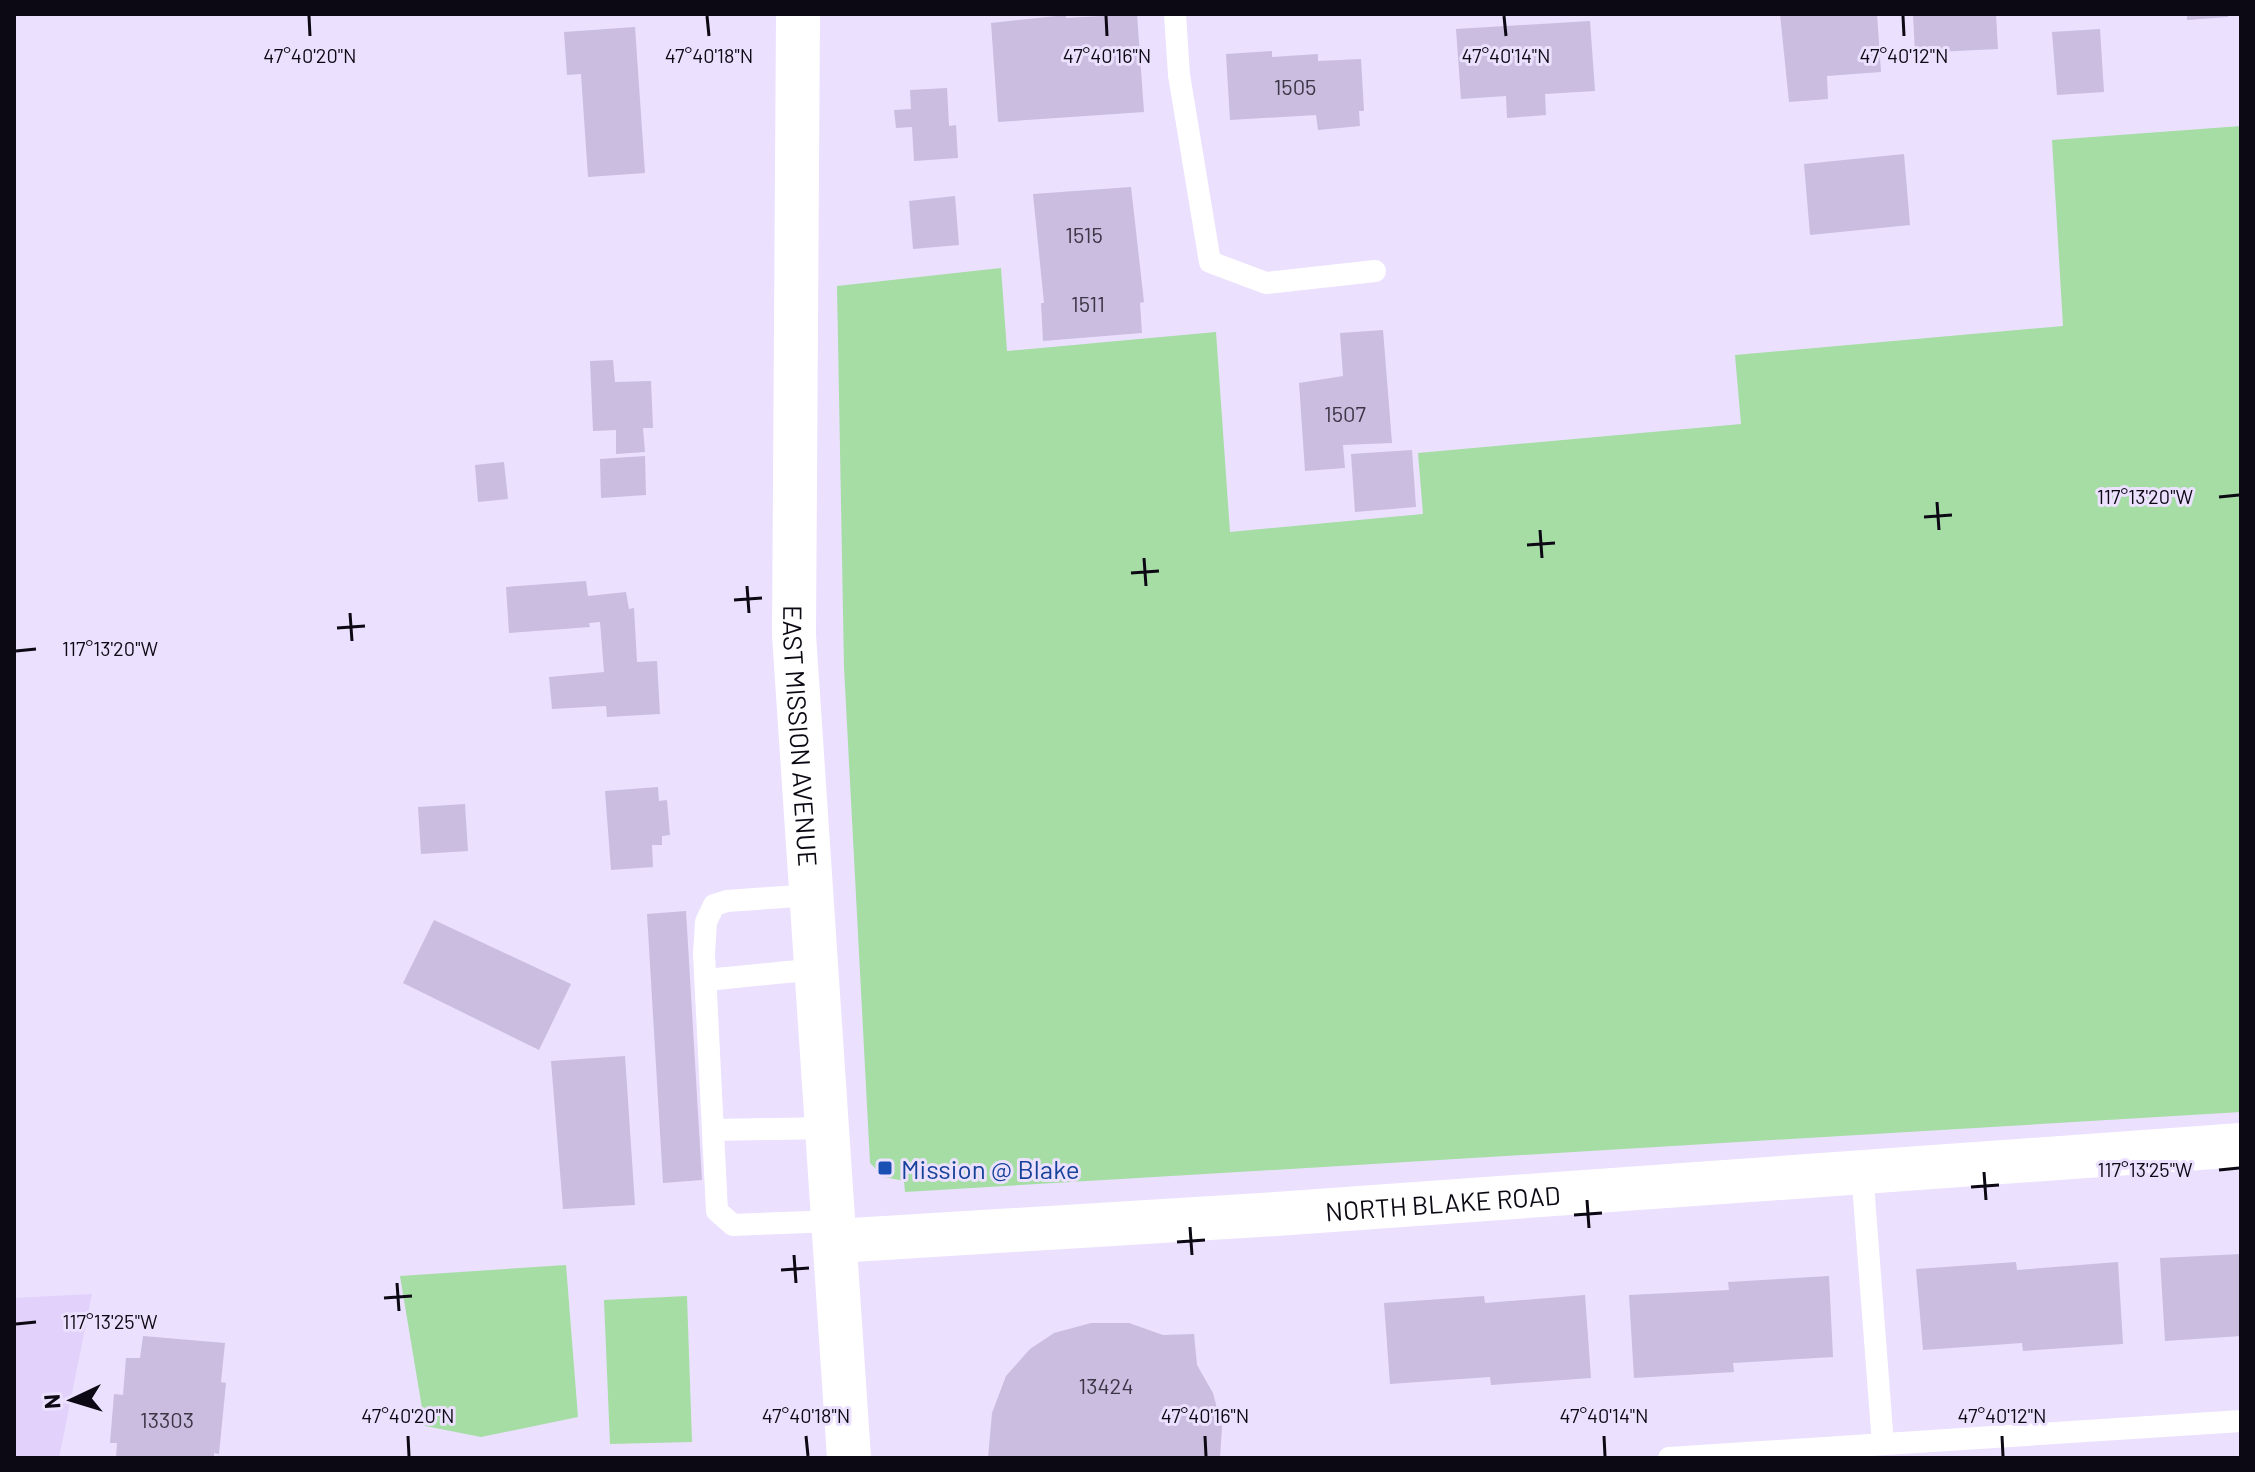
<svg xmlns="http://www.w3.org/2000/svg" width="2255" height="1472" viewBox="0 0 2255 1472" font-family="Barlow,sans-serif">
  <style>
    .built { fill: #e1d1fb }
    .green { fill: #a5dda5 }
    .building { fill: #cabddf }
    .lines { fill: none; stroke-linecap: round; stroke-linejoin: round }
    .service { stroke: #fff; stroke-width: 22 }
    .minor { stroke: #fff; stroke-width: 44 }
    .tertiary { stroke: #fff; stroke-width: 44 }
    .ticks { fill: none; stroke: #0d0914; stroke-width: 3 }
    .transit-dot { fill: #1a4fb4; stroke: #ebe0fd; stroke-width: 3 }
    .labels { text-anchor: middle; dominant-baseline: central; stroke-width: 6; stroke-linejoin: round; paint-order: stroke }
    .number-label { font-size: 22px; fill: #3c3647 }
    .street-label { font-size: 26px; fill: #0d0914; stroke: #ebe0fd }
    .transit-label { font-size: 26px; fill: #164399; stroke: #ebe0fd; text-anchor: start }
    .ticks-label { font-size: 20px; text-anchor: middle; fill: #0d0914; stroke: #ebe0fd; stroke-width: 6; stroke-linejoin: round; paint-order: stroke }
  </style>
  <rect width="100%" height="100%" fill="#ebe0fd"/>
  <path class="built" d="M 92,1294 L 59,1458 L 14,1458 L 14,1298 Z"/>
  <path class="green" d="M 2241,126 L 2241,1112 L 905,1192 L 904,1181 L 884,1177 L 870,1163 L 844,667 L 837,286 L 1001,268 L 1007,351 L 1216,332 L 1230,532 L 1423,514 L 1418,453 L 1741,424 L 1735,355 L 2063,326 L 2052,140 Z
    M 566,1265 L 578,1417 L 481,1437 L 425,1426 L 400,1276 Z
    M 687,1296 L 692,1442 L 610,1444 L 604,1300 Z"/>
  <path class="building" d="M 1137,14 L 1144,112 L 998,122 L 991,23 L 1066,15 L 1066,18 Z
    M 1780,14 L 1877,14 L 1881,72 L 1827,76 L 1828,99 L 1789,102 Z
    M 1913,14 L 1996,14 L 1998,49 L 1915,53 Z
    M 2187,14 L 2228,14 L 2228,17 L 2187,20 Z
    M 1590,21 L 1595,91 L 1545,94 L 1546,115 L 1507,118 L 1506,96 L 1461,99 L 1456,29 Z
    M 635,27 L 645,173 L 588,177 L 581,74 L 567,75 L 564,32 Z
    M 2100,29 L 2104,92 L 2057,95 L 2052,32 Z
    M 1272,51 L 1272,57 L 1318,54 L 1318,61 L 1361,59 L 1364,111 L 1359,111 L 1360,126 L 1318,130 L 1316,115 L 1230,120 L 1226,54 Z
    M 947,88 L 949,126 L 956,125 L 958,158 L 914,161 L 912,127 L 896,128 L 894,110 L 911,109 L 910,90 Z
    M 1904,154 L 1910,225 L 1810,235 L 1804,164 Z
    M 1131,187 L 1144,302 L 1140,303 L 1142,333 L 1043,341 L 1041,303 L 1044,303 L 1033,194 Z
    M 955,196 L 959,245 L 913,249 L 909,201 Z
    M 1383,330 L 1392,443 L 1343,445 L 1345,468 L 1305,471 L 1299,383 L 1343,376 L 1340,333 Z
    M 613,360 L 615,382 L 651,381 L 653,428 L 643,428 L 645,452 L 616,454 L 616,430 L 593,431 L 590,361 Z
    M 1412,450 L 1416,507 L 1355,512 L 1351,454 Z
    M 645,456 L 646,495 L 601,498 L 600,459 Z
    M 504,462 L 508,499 L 478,502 L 475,465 Z
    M 586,581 L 588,596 L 626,592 L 629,609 L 634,608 L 637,662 L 657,661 L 660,714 L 607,717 L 606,706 L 552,709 L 549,677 L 604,672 L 600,622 L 589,623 L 590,627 L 509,633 L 506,587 Z
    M 658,787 L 659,801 L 667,800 L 670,835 L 662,836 L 662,845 L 652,845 L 653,867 L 611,870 L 605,791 Z
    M 465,804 L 468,851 L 421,854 L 418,807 Z
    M 686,911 L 702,1180 L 663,1183 L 647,914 Z
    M 434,920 L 571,984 L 539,1050 L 403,983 Z
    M 625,1056 L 635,1205 L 563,1209 L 551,1061 Z
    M 2241,1254 L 2241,1336 L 2165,1341 L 2160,1258 Z
    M 2016,1262 L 2017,1270 L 2118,1262 L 2123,1344 L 2023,1351 L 2022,1343 L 1923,1350 L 1916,1269 Z
    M 1829,1276 L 1833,1357 L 1733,1363 L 1734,1372 L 1634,1378 L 1629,1295 L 1729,1290 L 1728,1282 Z
    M 1585,1295 L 1591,1378 L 1491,1385 L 1490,1377 L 1390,1384 L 1384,1303 L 1484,1296 L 1485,1303 Z
    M 1091,1323 L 1129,1323 L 1163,1335 L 1194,1334 L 1197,1365 L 1213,1393 L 1222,1427 L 1220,1458 L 988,1458 L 992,1413 L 1006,1376 L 1030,1349 L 1054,1333 Z
    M 143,1336 L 225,1343 L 221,1382 L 226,1383 L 219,1454 L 214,1453 L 214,1458 L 116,1458 L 117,1443 L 110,1443 L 114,1394 L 123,1395 L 126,1358 L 140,1358 Z"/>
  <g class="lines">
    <path class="service" d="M 1175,14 L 1179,75 L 1210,262 L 1266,283 L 1375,271
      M 812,895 L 727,901 L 714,905 L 706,922 L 704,954 L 717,1211 L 733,1225 L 835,1221
      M 706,980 L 817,969
      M 714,1130 L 828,1128
      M 1862,1171 L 1883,1444
      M 1669,1458 L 2241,1421"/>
    <path class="minor" id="s1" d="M 836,1241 L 1276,1214 L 2241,1145"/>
    <path class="tertiary" id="s2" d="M 798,14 L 794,635 L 849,1458"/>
  </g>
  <path class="ticks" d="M 309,16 L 310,36M 707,16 L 709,36M 1106,16 L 1107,36M 1504,16 L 1506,36M 1903,16 L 1904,36M 2219,497 L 2239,495M 1937,502 L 1939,530M 1924,517 L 1952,515M 1540,530 L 1542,558M 1527,545 L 1555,543M 1144,558 L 1146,586M 1131,573 L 1159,571M 747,586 L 749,613M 734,600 L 762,598M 350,613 L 352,641M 337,628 L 365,626M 16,651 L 36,649M 2219,1170 L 2239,1168M 1984,1172 L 1986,1200M 1971,1187 L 1999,1185M 1587,1200 L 1589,1228M 1574,1215 L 1602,1213M 1190,1227 L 1192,1255M 1177,1242 L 1205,1240M 794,1255 L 796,1283M 781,1270 L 809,1268M 397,1283 L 399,1311M 384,1298 L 412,1296M 16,1324 L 36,1322M 408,1436 L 409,1456M 806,1436 L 808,1456M 1205,1436 L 1206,1456M 1604,1436 L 1605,1456M 2002,1436 L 2003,1456"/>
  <rect class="transit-dot" x="877" y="1160" width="16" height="16" rx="4"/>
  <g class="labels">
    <g class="number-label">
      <text x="1295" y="86">1505</text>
      <text x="1084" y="234">1515</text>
      <text x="1088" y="303">1511</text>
      <text x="1345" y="413">1507</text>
      <text x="1106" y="1385">13424</text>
      <text x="167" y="1419">13303</text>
    </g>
    <g class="street-label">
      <text stroke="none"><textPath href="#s2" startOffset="722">EAST MISSION AVENUE</textPath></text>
      <text stroke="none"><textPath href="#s1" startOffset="608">NORTH BLAKE ROAD</textPath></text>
    </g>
    <g class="transit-label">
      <text x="901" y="1168">Mission @ Blake</text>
    </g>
  </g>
  <g class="ticks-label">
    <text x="310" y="63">47°40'20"N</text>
    <text x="709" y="63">47°40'18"N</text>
    <text x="1107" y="63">47°40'16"N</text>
    <text x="1506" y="63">47°40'14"N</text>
    <text x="1904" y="63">47°40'12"N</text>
    <text x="2145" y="504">117°13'20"W</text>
    <text x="110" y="656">117°13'20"W</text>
    <text x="2145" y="1177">117°13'25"W</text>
    <text x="110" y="1329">117°13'25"W</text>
    <text x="408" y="1423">47°40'20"N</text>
    <text x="806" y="1423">47°40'18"N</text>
    <text x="1205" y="1423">47°40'16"N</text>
    <text x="1604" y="1423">47°40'14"N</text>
    <text x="2002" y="1423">47°40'12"N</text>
  </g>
  <rect width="2255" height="1472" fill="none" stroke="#0d0914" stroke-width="32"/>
  <g transform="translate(72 1400) rotate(266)" stroke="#ebe0fd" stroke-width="6" paint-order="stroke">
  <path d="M0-6L14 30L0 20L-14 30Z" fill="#0d0914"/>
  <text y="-12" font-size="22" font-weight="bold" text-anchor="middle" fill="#0d0914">N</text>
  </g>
</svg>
